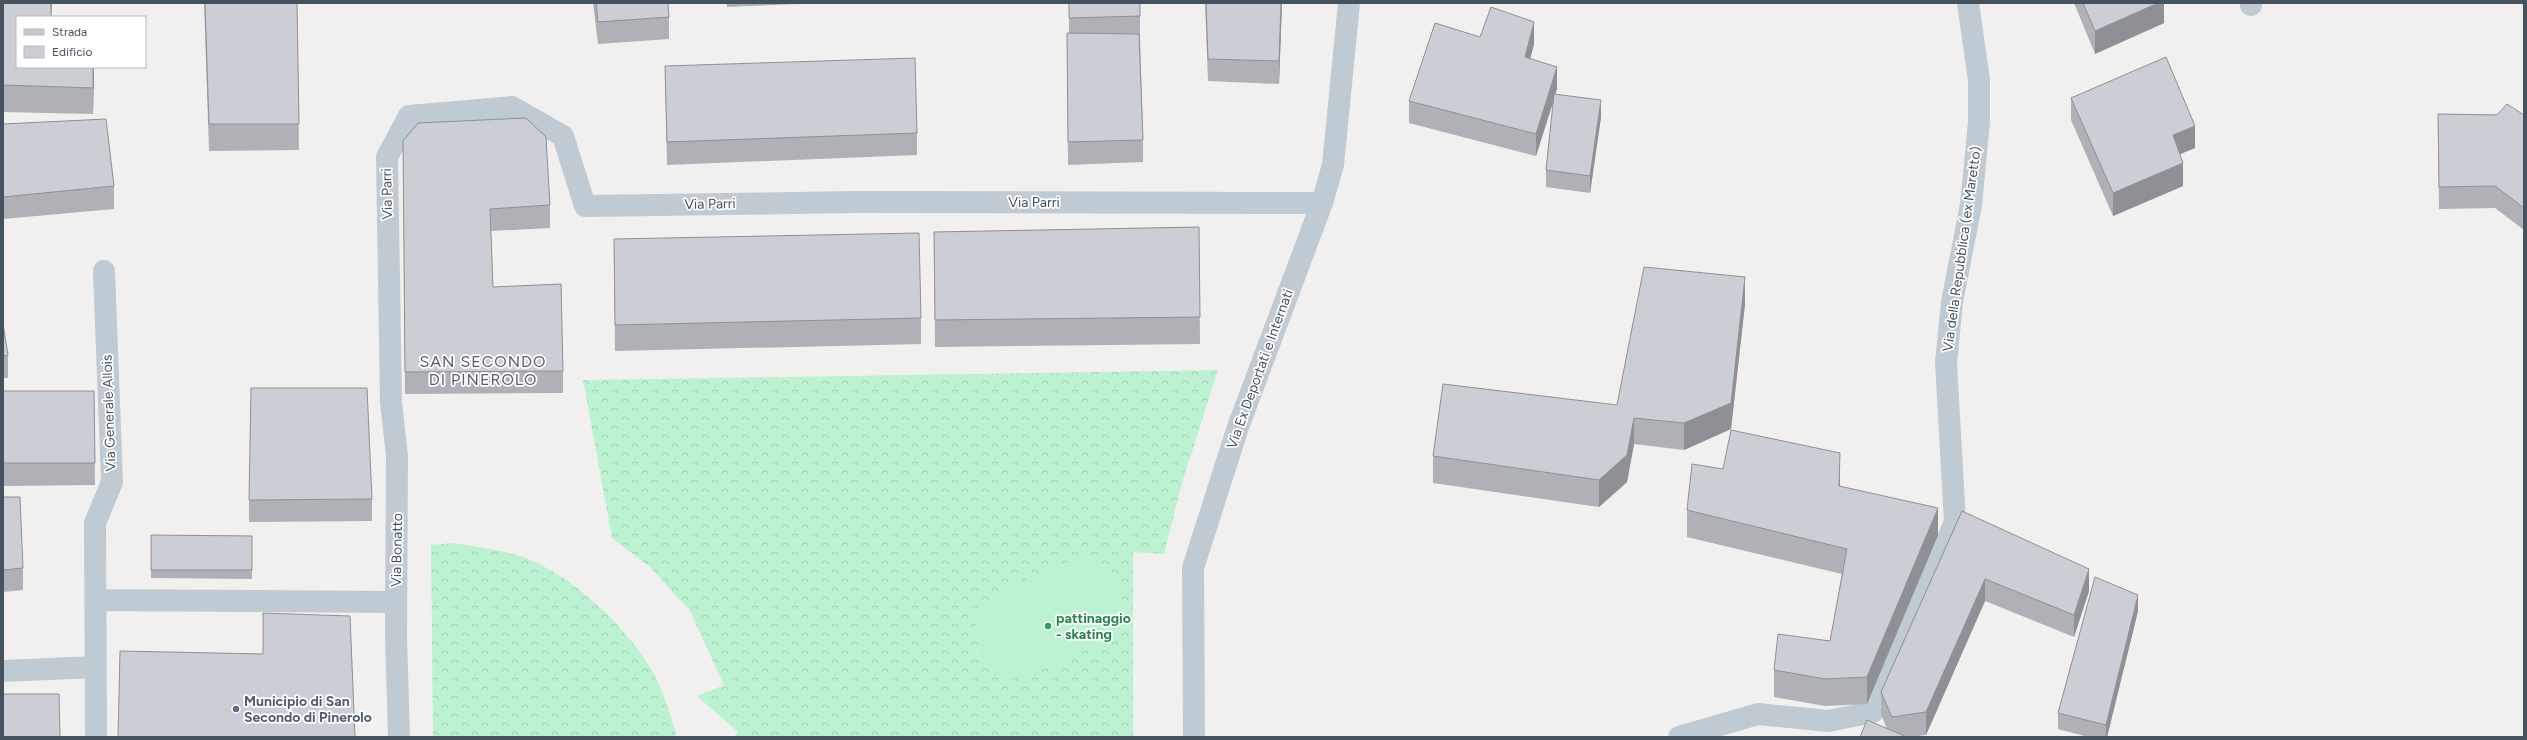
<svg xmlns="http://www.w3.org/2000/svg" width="2527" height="740" viewBox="0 0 2527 740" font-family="Figtree,sans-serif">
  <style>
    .forest { fill: url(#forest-crowns) }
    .pitch { fill: #bcf2d2 }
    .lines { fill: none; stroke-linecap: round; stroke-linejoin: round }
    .street { stroke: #bfcad2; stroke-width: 22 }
    .wall { fill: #afb1b7 }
    .shaded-wall { fill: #8e9095 }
    .building { fill: #cbced5; stroke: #8e9095 }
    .leisure-dot { fill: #2e9e5b; stroke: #fff; stroke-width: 1.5 }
    .service-dot { fill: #5c6f8a; stroke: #fff; stroke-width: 1.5 }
    .labels { text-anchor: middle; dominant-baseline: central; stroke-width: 3.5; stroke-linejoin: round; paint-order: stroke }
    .street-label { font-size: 14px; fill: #46525e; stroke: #fff }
    .leisure-label { font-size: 14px; font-weight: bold; fill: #27864d; stroke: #fff; text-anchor: start }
    .service-label { font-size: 14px; font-weight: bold; fill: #4e5e75; stroke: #fff; text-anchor: start }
    .quarter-label { font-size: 16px; letter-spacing: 1px; fill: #5c6065; stroke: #fff }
  </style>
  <defs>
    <pattern id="forest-crowns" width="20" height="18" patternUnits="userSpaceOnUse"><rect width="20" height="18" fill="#bcf2d2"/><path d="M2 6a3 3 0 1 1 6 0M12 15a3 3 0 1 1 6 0" fill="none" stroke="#a3d1b7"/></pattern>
  </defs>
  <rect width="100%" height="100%" fill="#f2f0ef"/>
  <path class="forest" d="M 1218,370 L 1182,483 L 1164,554 L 1133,552 L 1133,737 L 735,737 L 738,732 L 697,696 L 724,685 L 690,611 L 650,567 L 612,538 L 583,380 Z
    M 454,543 C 474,547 495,549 514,554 C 564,568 621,621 648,664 C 662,686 670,712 677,737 L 433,737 L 431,545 Z"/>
  <path class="pitch" d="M 1090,560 C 1095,563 1102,566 1106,570 C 1129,590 1127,621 1107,641 L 1029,676 C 990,681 960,636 986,602 C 995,592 1060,563 1074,561 C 1079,560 1085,560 1090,560 Z"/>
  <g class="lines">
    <path class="street" d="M 2251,3 L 2251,5
      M 95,600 L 396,602
      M 3,671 L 95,667
      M 96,737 L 95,523 L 112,482 L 104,271
      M 399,737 L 396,636 L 397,456 L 391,402 L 387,157 L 409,116 L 512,107 L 563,136 L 585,206 L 858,202 L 1322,203
      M 1194,737 L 1193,568 L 1238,427 L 1322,203 L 1333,165 L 1349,3
      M 1679,737 L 1758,714 L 1828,721 L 1873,712 L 1955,522 L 1946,363 L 1952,302 L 1971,205 L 1979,122 L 1979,80 L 1968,3"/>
  </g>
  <path class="wall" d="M 3,3 L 52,3 L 51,17 L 17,67 L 94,67 L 93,114 L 3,112 Z
    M 204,3 L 297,3 L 299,150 L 209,151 Z
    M 593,3 L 668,3 L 669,17 L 669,39 L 598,44 Z
    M 727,3 L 823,3 L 727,7 Z
    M 1069,3 L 1140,16 L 1140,38 L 1143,140 L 1143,162 L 1068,165 L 1067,33 L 1069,33 Z
    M 1205,3 L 1282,3 L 1279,84 L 1208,81 Z
    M 2074,3 L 2164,3 L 2164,23 L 2095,54 Z
    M 1480,37 L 1534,44 L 1530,59 L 1557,89 L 1555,94 L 1601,117 L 1590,193 L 1546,187 L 1546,170 L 1554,100 L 1536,156 L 1409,123 L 1409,101 Z
    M 665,66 L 917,133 L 917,155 L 667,165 Z
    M 2071,98 L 2195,148 L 2180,154 L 2183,186 L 2113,216 L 2071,120 Z
    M 2438,114 L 2524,115 L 2524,230 L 2495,208 L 2439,209 Z
    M 3,124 L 114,186 L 114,209 L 3,219 Z
    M 403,141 L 550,205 L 550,228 L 491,231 L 493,287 L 563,371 L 563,393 L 405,394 Z
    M 1199,227 L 1200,344 L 935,347 L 934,232 Z
    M 614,239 L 921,318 L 921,344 L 615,351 Z
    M 1745,304 L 1731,429 L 1684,450 L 1634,444 L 1627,482 L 1599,507 L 1433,483 L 1433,456 L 1617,405 Z
    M 3,324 L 8,355 L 8,378 L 3,378 Z
    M 3,391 L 94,391 L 95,485 L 3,486 Z
    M 1723,469 L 1840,480 L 1840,486 L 1938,535 L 1867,704 L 1825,706 L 1774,697 L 1774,670 L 1830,641 L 1842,574 L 1687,537 L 1687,510 Z
    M 3,497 L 23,568 L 23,590 L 3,592 Z
    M 372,499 L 372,521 L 249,522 L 249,500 Z
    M 1962,511 L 2089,591 L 2074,637 L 1985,601 L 1926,735 L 1908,737 L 1860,737 L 1887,729 L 1881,714 L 1881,692 Z
    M 151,535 L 252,536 L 252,579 L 151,578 Z
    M 2138,611 L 2107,737 L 2088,737 L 2058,729 L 2058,713 Z"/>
  <path class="shaded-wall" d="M 51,3 L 52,3 L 51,17 Z
    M 1281,3 L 1282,3 L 1279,84 L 1279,61 Z
    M 2158,3 L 2164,3 L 2164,23 L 2095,54 L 2095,31 Z
    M 1534,22 L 1534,44 L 1525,79 L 1525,57 Z
    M 93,67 L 94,74 L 93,114 Z
    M 1557,67 L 1557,89 L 1536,156 L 1536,134 Z
    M 1601,100 L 1601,117 L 1590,193 L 1590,176 Z
    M 2195,126 L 2195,148 L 2173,157 L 2173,135 Z
    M 2183,163 L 2183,186 L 2113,216 L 2113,193 Z
    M 1745,277 L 1745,304 L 1731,429 L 1684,450 L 1684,423 Z
    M 1634,418 L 1634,444 L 1627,482 L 1599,507 L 1599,480 Z
    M 1840,453 L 1840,480 L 1839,513 L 1839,486 Z
    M 1938,508 L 1938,535 L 1867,704 L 1867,677 Z
    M 2089,569 L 2089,591 L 2074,637 L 2074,615 Z
    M 1985,579 L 1985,601 L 1926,735 L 1926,712 Z
    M 2138,595 L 2138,611 L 2107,737 L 2106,737 L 2106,725 Z"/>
  <path class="building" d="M 3,3 L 51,3 L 51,17 L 17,17 L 17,67 L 93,67 L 93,88 L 3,85 Z
    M 205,3 L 297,3 L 299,124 L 209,124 Z
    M 596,3 L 668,3 L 669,17 L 598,22 Z
    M 1069,3 L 1140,3 L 1140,16 L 1069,18 Z
    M 1206,3 L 1281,3 L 1279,61 L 1208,59 Z
    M 2083,3 L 2158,3 L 2095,31 Z
    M 1491,7 L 1534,22 L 1525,57 L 1557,67 L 1536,134 L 1409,101 L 1435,23 L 1480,37 Z
    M 1067,33 L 1139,34 L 1143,140 L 1068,142 Z
    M 2166,57 L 2195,126 L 2173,135 L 2183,163 L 2113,193 L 2071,98 Z
    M 915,58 L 917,133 L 667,142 L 665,66 Z
    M 1554,94 L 1601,100 L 1590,176 L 1546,170 Z
    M 2507,104 L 2524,115 L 2524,208 L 2495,186 L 2439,187 L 2438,114 L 2497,115 Z
    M 526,118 L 546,137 L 550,205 L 490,209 L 493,287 L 561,284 L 563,371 L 405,372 L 403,141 L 418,123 Z
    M 106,119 L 114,186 L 3,197 L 3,124 Z
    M 1199,227 L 1200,317 L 935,320 L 934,232 Z
    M 919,233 L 921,318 L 615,325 L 614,239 Z
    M 1644,267 L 1745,277 L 1731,403 L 1684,423 L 1634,418 L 1627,455 L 1599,480 L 1433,456 L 1443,384 L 1617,405 Z
    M 3,324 L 8,355 L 3,356 Z
    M 251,388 L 367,388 L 372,499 L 249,500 Z
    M 3,391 L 94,391 L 95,463 L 3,463 Z
    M 1731,430 L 1840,453 L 1839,486 L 1938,508 L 1867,677 L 1825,679 L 1774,670 L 1778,634 L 1830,641 L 1847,549 L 1687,510 L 1692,464 L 1723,469 Z
    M 3,497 L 20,497 L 23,568 L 3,570 Z
    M 1962,511 L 2089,569 L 2074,615 L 1985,579 L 1926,712 L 1892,717 L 1881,692 Z
    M 151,535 L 252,536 L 252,570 L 151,570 Z
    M 2095,577 L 2138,595 L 2106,725 L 2058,713 Z
    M 263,613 L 350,616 L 355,737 L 118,737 L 120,651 L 263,654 Z
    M 3,694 L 59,694 L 60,737 L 3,737 Z
    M 1867,720 L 1907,737 L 1860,737 Z"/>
  <circle class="leisure-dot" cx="1048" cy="626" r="4"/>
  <circle class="service-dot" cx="236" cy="709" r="4"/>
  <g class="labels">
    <g class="street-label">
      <text transform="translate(387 194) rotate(-91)">Via Parri</text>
      <text x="1034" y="202">Via Parri</text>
      <text transform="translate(710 204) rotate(-1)">Via Parri</text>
      <text transform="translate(1962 249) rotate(-82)">Via della Repubblica (ex Maretto)</text>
      <text transform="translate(1260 369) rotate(-70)">Via Ex Deportati e Internati</text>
      <text transform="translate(109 413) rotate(-92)">Via Generale Allois</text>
      <text transform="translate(397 550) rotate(-89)">Via Bonatto</text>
    </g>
    <g class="leisure-label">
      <text x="1056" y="618">pattinaggio<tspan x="1056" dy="16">- skating</tspan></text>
    </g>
    <g class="service-label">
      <text x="244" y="701">Municipio di San<tspan x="244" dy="16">Secondo di Pinerolo</tspan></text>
    </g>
    <g class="quarter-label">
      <text x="483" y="361">SAN SECONDO<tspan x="483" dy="18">DI PINEROLO</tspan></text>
    </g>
  </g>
  <rect width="2527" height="740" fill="none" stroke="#46525e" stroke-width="8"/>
  <rect x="16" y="16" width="130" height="52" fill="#ffffff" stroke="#b5babf"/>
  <rect x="24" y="29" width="20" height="6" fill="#bfcad2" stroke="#b5babf"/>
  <text x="52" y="36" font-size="12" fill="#46525e">Strada</text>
  <rect x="24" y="46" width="20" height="12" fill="#cbced5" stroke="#b5babf"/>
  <text x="52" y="56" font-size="12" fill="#46525e">Edificio</text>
</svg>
